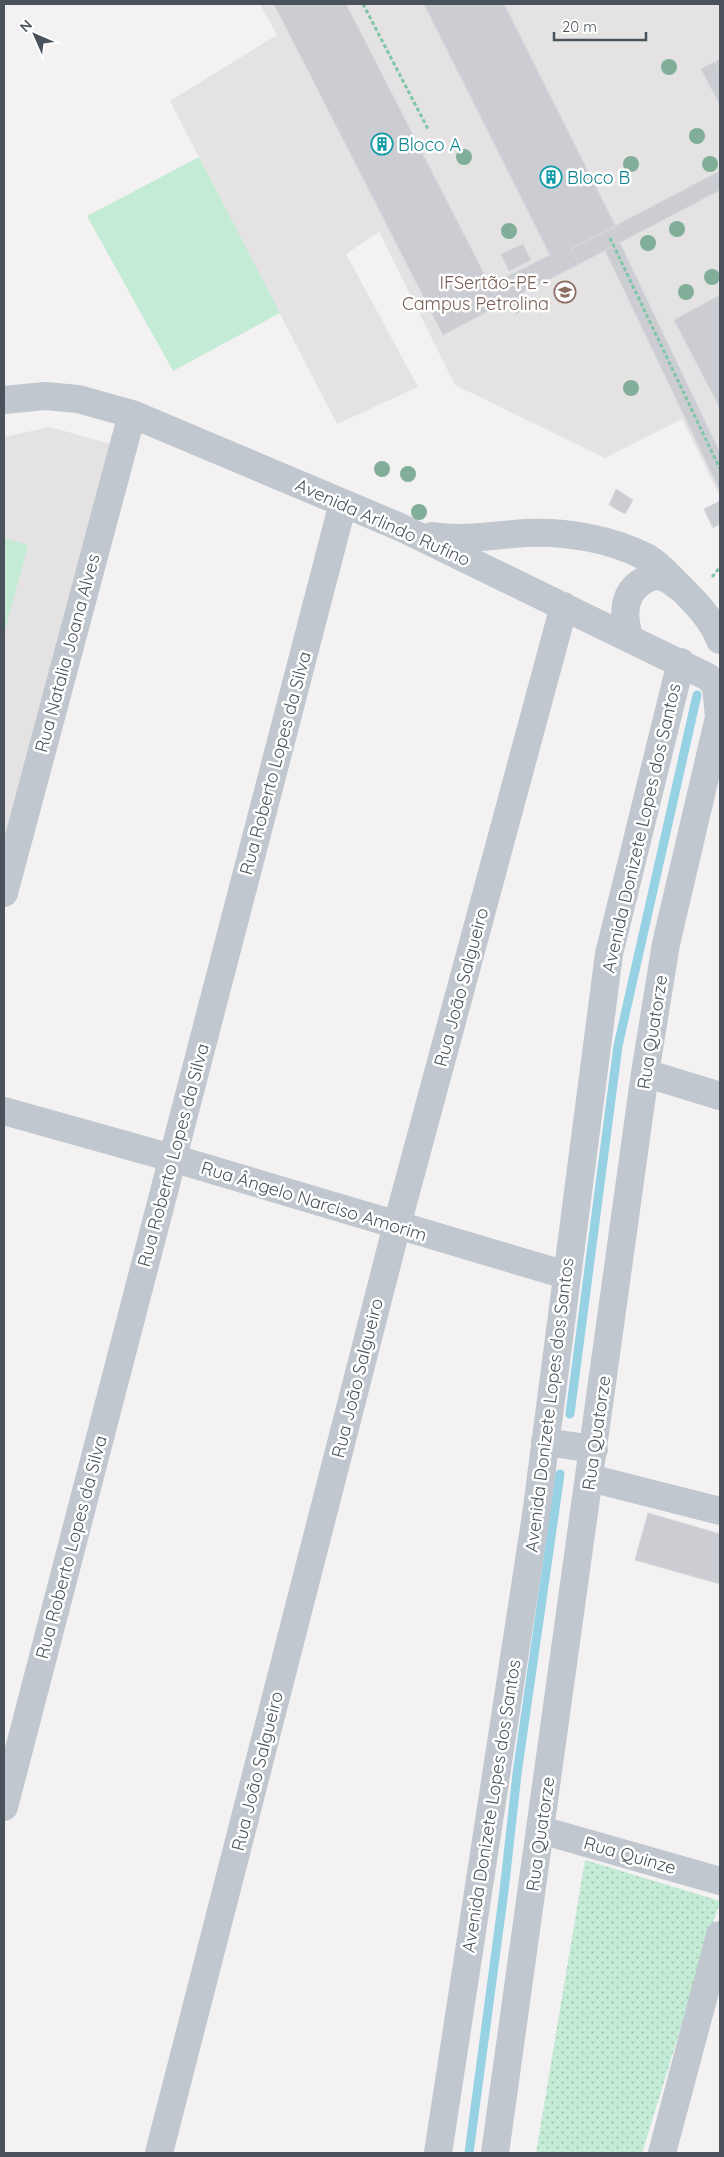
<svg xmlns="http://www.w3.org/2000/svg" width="724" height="2157" viewBox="0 0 724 2157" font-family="Quicksand,sans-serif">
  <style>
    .education { fill: #e4e2e2 }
    .green { fill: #c4ebd5 }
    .park { fill: url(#park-dots) }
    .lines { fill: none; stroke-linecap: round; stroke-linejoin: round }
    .stream { stroke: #96d1e4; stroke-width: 9 }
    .building { fill: #cbcdd3; stroke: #d5d7db }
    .path { stroke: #80c6a6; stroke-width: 3; stroke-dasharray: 4 2.5; stroke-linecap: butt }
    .minor { stroke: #c0c7ce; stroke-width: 28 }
    .tree { fill: #80ae98 }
    .labels { text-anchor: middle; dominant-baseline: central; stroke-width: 5; stroke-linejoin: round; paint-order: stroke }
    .culture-label { font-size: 18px; fill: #0d838f; stroke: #fff; text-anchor: start }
    .education-label { font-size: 18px; fill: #785e54; stroke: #fff; text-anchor: end }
    .street-label { font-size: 18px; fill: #4a535c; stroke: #fff }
  </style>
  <defs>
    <pattern id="park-dots" width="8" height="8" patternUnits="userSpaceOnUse" patternTransform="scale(1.25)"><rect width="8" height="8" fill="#c4ebd5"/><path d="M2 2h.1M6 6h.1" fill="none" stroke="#a1c1b0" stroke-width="1.8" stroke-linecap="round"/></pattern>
  </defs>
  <rect width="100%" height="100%" fill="#f3f1f1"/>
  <path class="education" d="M 260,4 L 720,4 L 720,497 L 682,419 L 605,458 L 455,385 L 379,232 L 346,254 L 418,387 L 337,424 L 170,101 L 277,35 Z
    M 50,427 L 111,444 L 4,856 L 4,437 Z"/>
  <path class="green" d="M 199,157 L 280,313 L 173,371 L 87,216 Z
    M 4,538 L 28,545 L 4,634 Z"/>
  <path class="park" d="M 585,1860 L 720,1901 L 642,2153 L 536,2153 Z"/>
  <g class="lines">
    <path class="stream" d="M 570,1414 L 618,1046 L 697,695
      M 469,2153 L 504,1891 L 517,1774 L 560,1474"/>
  </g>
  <path class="building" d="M 274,4 L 346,4 L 500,305 L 443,335 Z
    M 424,4 L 504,4 L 616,227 L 571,249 L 579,264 L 522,293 L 530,307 L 516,314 L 509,300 L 500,305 L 490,285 L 550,255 Z
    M 720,60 L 720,72 L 715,62 Z
    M 715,62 L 720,72 L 720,105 L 701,69 Z
    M 720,171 L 720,190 L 579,264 L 571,249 Z
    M 620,243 L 720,453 L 720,491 L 605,250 Z
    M 523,244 L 531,260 L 509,271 L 501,254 Z
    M 720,295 L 720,405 L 719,406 L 674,320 Z
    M 616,489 L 633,500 L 625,514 L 609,505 Z
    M 720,501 L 720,524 L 713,528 L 704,509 Z
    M 648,1513 L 720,1534 L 720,1584 L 635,1560 Z"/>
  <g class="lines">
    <path class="path" d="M 363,4 L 428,129
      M 610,238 L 720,469
      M 712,577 L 720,567"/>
    <path class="minor" d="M 4,400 L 45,396 L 78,399 L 132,414 L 400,527 L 708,677 L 716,686 L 719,717
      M 432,536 C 464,541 494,535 526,533 C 566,531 612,539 648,558 C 660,565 669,576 679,586 C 695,602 712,619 720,640
      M 629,636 C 623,616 622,593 643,581 C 649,577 655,575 662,577 C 668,578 674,584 679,587
      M 4,893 L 132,414
      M 645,1073 L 720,1096
      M 4,1111 L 172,1158 L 566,1275
      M 545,1442 L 594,1449
      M 590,1478 L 720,1511
      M 4,1807 L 343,503
      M 541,1830 L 720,1881
      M 159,2153 L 397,1225 L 564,606
      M 438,2153 L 536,1515 L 609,954 L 681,662
      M 495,2153 L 645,1073 L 666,944 L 720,713
      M 662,2153 L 720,1935"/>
  </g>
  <g class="tree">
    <circle cx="669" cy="67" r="8"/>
    <circle cx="697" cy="136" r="8"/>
    <circle cx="464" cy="157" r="8"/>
    <circle cx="631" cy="164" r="8"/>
    <circle cx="710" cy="164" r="8"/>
    <circle cx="677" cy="229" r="8"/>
    <circle cx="509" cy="231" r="8"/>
    <circle cx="648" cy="243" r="8"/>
    <circle cx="712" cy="277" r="8"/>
    <circle cx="686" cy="292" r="8"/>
    <circle cx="631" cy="388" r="8"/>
    <circle cx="382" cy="469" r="8"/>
    <circle cx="408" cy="474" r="8"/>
    <circle cx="419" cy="512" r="8"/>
  </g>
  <defs>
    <g id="building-ring" transform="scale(1.125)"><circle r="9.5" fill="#fff" stroke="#0f9aa8" stroke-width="1.5"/><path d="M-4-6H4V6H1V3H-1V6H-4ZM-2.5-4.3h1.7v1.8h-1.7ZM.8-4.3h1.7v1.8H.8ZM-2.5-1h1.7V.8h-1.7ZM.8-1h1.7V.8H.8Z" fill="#0f9aa8"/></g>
    <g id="university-ring" transform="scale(1.125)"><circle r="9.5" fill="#fff" stroke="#8d6e63" stroke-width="1.5"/><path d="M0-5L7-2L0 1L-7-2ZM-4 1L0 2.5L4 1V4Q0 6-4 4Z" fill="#8d6e63"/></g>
  </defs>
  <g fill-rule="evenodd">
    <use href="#building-ring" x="382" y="144"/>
    <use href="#building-ring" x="551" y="177"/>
    <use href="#university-ring" x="565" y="292"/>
  </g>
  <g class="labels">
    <g class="culture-label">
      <text x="398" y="144">Bloco A</text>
      <text x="567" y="177">Bloco B</text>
    </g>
    <g class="education-label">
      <text x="549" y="282">IFSertão-PE -<tspan x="549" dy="21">Campus Petrolina</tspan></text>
    </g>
    <g class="street-label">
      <text transform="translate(383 522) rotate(24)">Avenida Arlindo Rufino</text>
      <text transform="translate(67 653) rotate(-75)">Rua Natalia Joana Alves</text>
      <text transform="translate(275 763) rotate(-75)">Rua Roberto Lopes da Silva</text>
      <text transform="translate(641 828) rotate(-77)">Avenida Donizete Lopes dos Santos</text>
      <text transform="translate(461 987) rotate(-75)">Rua João Salgueiro</text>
      <text transform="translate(652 1032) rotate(-81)">Rua Quatorze</text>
      <text transform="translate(173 1155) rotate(-75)">Rua Roberto Lopes da Silva</text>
      <text transform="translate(314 1201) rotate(17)">Rua Ângelo Narciso Amorim</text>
      <text transform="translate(357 1378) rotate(-76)">Rua João Salgueiro</text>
      <text transform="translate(549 1405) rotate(-83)">Avenida Donizete Lopes dos Santos</text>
      <text transform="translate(596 1433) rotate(-82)">Rua Quatorze</text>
      <text transform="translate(71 1547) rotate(-75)">Rua Roberto Lopes da Silva</text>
      <text transform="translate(257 1771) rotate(-76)">Rua João Salgueiro</text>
      <text transform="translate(491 1806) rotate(-81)">Avenida Donizete Lopes dos Santos</text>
      <text transform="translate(540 1834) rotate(-82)">Rua Quatorze</text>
      <text transform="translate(630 1855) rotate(16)">Rua Quinze</text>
    </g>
  </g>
  <rect width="724" height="2157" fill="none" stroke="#4a535c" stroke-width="10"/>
  <g transform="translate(35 35) rotate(315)" stroke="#ffffff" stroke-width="4" paint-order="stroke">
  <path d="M0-4L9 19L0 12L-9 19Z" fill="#4a535c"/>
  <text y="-8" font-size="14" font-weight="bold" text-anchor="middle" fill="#4a535c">N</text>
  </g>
  <path d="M554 32v8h92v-8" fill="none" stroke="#4a535c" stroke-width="2.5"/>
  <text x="562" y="32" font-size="15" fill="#4a535c" stroke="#ffffff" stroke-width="4" paint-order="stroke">20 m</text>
</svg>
